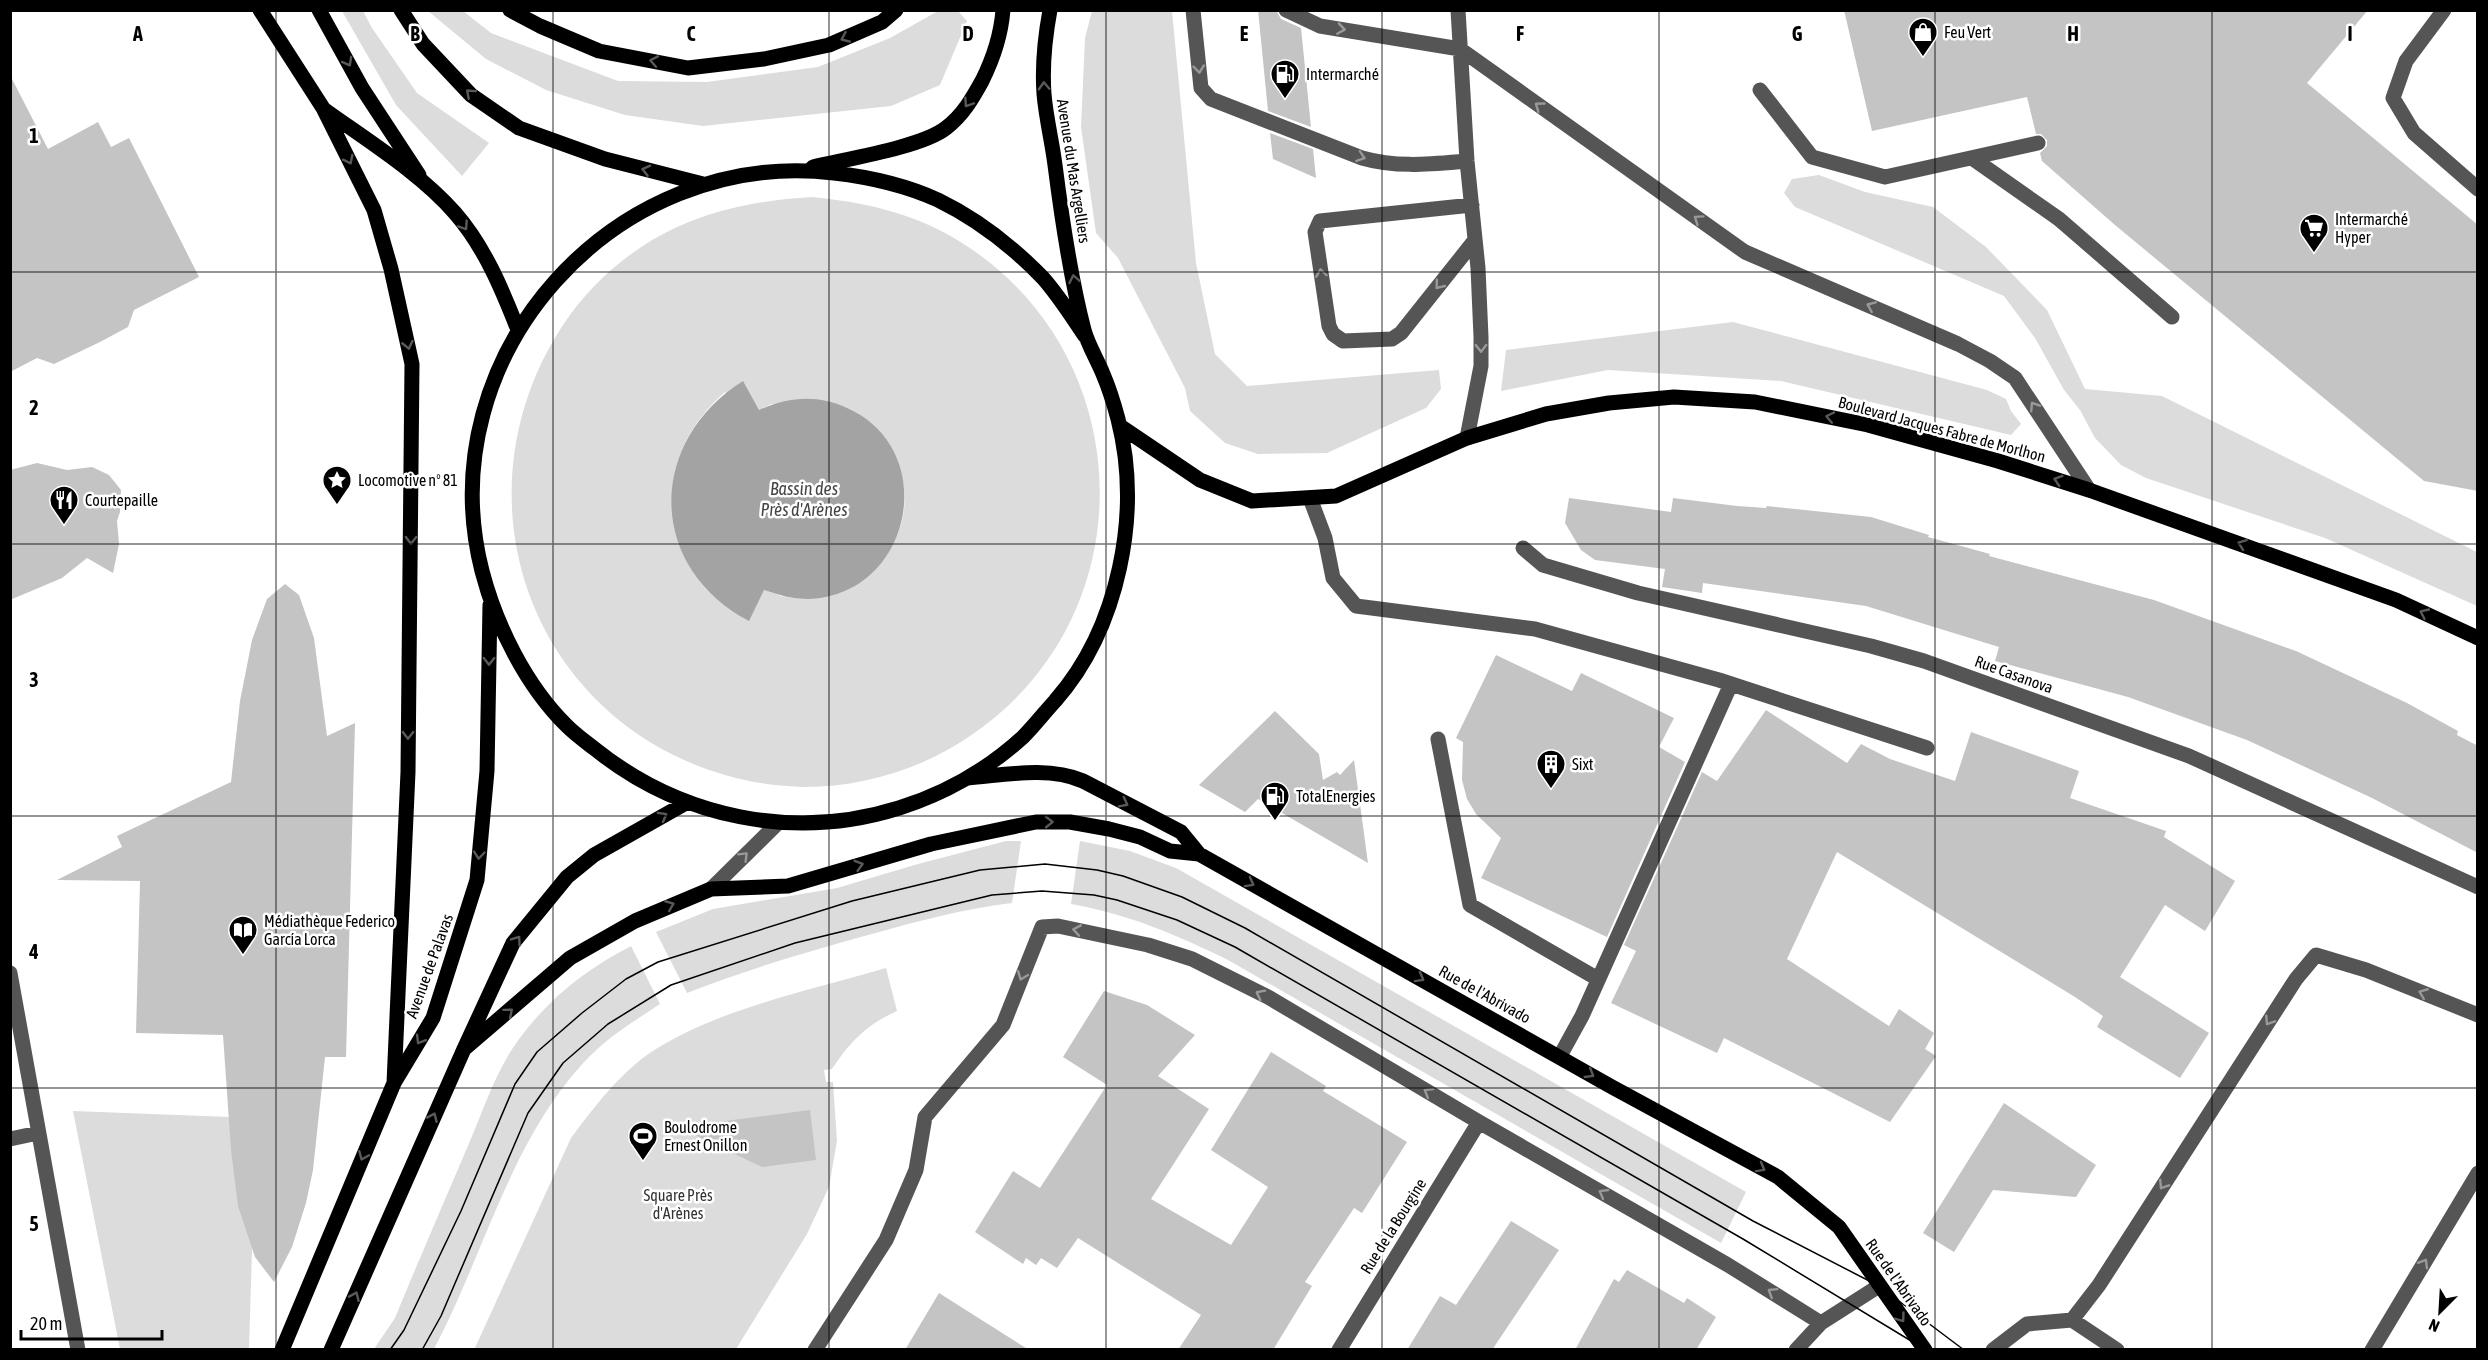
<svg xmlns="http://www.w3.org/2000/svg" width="2488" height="1360" viewBox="0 0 2488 1360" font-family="'Asap Condensed',sans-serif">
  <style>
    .green { fill: #dcdcdc; fill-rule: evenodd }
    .water { fill: #a3a3a3 }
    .building { fill: #c4c4c4 }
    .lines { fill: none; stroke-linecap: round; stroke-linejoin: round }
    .minor { stroke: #555; stroke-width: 15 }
    .major { stroke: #000; stroke-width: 15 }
    .tram { stroke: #000; stroke-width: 1.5 }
    .oneway { stroke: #999 }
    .oneway2 { stroke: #595959 }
    .grid { fill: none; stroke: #000; stroke-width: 1.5; stroke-opacity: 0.55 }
    .labels { text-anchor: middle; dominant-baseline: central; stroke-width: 5; stroke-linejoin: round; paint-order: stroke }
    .poi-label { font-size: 16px; fill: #000; stroke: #fff; text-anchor: start }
    .street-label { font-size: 16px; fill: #000; stroke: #fff }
    .park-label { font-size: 16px; fill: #333; stroke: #fff }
    .water-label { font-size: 18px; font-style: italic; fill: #444; stroke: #fff }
    .grid-label { font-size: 20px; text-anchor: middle; font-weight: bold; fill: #000; stroke: #fff; stroke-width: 5; stroke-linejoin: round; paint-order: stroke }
  </style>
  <rect width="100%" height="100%" fill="#fff"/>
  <path class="green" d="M 342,11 L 363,11 L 372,28 L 417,93 L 489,143 L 462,176 L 396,105 Z
    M 428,11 L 463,11 L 491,33 L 618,81 L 707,82 L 818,67 L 890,38 L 938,11 L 958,11 L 967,21 L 940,85 L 891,106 L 703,126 L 625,115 L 546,90 L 486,59 Z
    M 1092,11 L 1172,11 L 1196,263 L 1215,354 L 1247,386 L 1439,370 L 1441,389 L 1426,408 L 1327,453 L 1258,454 L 1225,443 L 1190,411 L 1185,388 L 1118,258 L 1096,233 L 1081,127 L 1085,38 Z
    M 1819,175 L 1865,192 L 1933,207 L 1986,247 L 2047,310 L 2085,389 L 2162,396 L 2477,552 L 2477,606 L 2325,538 L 2146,478 L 2121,465 L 2095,438 L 2080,410 L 2064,390 L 2035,338 L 2004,296 L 1795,207 L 1784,193 L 1792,179 Z
    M 812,197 C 862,202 910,212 954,238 C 1141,348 1150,615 970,736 C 922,769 863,787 804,787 C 751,786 699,771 653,744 C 505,654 469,464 565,322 C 592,282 633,247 677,227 C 721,207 765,200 812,197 ZM 725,392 L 759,410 L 772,404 L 882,434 C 914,479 913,530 873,570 C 858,585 843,594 822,597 C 808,599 794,599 781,596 C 775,594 769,591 763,590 C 746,587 726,591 708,591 C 696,579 689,565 682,549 C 658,490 679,432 725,392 Z
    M 1733,322 L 1987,390 L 2006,399 L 2011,411 L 2021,424 L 2011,435 L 1781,381 L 1608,370 L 1501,391 L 1506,350 Z
    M 1006,841 L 1021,841 L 1012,903 C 962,909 915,922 868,935 C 806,952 746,970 687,993 L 656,932 L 713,909 L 837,888 L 918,864 Z
    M 1080,841 L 1130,851 L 1176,868 L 1746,1192 L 1721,1243 L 1228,960 C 1177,935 1128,914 1071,904 Z
    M 631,946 L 660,1004 C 636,1020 611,1035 590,1056 C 512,1135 485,1253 434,1349 L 374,1349 L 395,1318 C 419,1259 445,1200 470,1141 C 484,1108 496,1071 517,1042 C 547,1000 586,969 631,946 Z
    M 886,968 L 897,1011 C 866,1025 851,1041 832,1069 L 824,1070 L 826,1082 L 833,1082 L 837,1141 L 829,1187 L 807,1234 L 736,1349 L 474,1350 L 571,1138 C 595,1106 622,1070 656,1049 C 722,1008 811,990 886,968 Z
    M 73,1111 L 256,1118 L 249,1349 L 120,1349 Z"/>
  <path class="water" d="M 743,381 L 759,410 C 788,397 817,394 847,408 C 942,450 912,596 808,599 C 792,599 779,595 764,590 L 749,621 C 646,567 647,441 743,381 Z"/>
  <path class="building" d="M 1258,10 L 1276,10 L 1281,19 L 1301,28 L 1311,127 L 1268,111 Z
    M 1844,10 L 2368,10 L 2307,83 L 2478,225 L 2478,491 L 2424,481 L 2115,225 L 2042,161 L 2040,153 L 2047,146 L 2047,140 L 2041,134 L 2036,134 L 2027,97 L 1872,131 Z
    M 10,75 L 48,149 L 98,122 L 111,147 L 129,138 L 199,277 L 134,310 L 128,327 L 100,342 L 54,364 L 37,358 L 10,372 Z
    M 1270,133 L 1313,149 L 1316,178 L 1273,159 Z
    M 37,463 L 67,470 L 92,467 L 109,475 L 121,490 L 120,512 L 117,521 L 119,544 L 113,573 L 87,558 L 62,578 L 10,600 L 10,470 Z
    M 1569,498 L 1671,512 L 1673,498 L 1737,506 L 1766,508 L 1767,506 L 1871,517 L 1929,535 L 1928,537 L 1990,554 L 1989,556 L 2154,600 L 2296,651 L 2407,703 L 2458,731 L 2457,735 L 2478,746 L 2478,853 L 2372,798 L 2247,740 L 2128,697 L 1995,661 L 1999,647 L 1866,606 L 1703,583 L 1702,593 L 1662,587 L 1665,569 L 1595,560 L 1581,550 L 1565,523 Z
    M 285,584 L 299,595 L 314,638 L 327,736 L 355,723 L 346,1057 L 325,1057 L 313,1170 L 306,1203 L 292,1247 L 274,1282 L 255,1257 L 238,1206 L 231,1150 L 223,1035 L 136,1033 L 140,881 L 57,880 L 122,847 L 117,836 L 231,782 L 240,701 L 252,640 L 267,599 Z
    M 1496,655 L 1572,691 L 1581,673 L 1674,718 L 1659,747 L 1685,762 L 1607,937 L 1481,878 L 1501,838 L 1476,814 L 1467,799 L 1462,780 L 1463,742 L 1456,738 Z
    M 1766,710 L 1847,763 L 1861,744 L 1890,759 L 1955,781 L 1971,732 L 2079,771 L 2070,798 L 2166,831 L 2164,837 L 2235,881 L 2205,931 L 2165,905 L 2120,977 L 2209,1033 L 2180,1078 L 2097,1027 L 2103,1016 L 2075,997 L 1837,852 L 1787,959 L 1889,1026 L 1899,1009 L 1934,1033 L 1925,1049 L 1936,1056 L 1890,1122 L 1724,1038 L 1717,1053 L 1611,1003 L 1636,951 L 1624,945 L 1702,772 L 1717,781 Z
    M 1275,711 L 1319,754 L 1323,780 L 1337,772 L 1340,775 L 1354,760 L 1368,863 L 1258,799 L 1245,812 L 1199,785 Z
    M 1104,991 L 1147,1005 L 1195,1035 L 1158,1076 L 1209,1109 L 1151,1199 L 1231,1245 L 1268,1187 L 1211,1150 L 1271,1052 L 1326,1086 L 1323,1091 L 1407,1142 L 1362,1213 L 1354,1208 L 1305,1282 L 1312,1286 L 1273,1350 L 1178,1350 L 1201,1315 L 1078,1238 L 1057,1268 L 1041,1258 L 1036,1265 L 1026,1258 L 1023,1264 L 975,1232 L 1013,1171 L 1040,1188 L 1107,1085 L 1063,1057 Z
    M 2004,1103 L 2096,1165 L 2076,1197 L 1993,1190 L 1954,1252 L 1923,1233 Z
    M 810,1110 L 816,1160 L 762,1167 L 678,1127 Z
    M 1511,1221 L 1559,1250 L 1492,1350 L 1407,1350 L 1440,1296 L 1456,1305 Z
    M 1627,1270 L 1684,1303 L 1687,1298 L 1716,1317 L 1696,1350 L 1575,1350 L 1614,1279 L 1619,1282 Z
    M 939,1293 L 1029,1350 L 905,1350 Z"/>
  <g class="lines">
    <path class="minor" d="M 1193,10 L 1201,88 L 1211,99 L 1362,158 C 1397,168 1431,164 1467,161
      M 1286,10 L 1320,26 L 1460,49 L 1745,252 L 1958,344 L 1990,361 L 2015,378 L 2089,490
      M 1458,10 L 1467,161 L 1478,268 L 1481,337 L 1481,366 L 1467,438
      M 2444,10 L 2406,61 L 2393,98 L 2414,133 L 2478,189
      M 1760,90 L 1812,157 L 1885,177 L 2038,143
      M 1972,158 L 2059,219 L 2172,317
      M 1472,205 L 1320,221 L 1315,232 L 1329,326 L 1333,334 L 1343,341 L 1392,339 L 1401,333 L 1475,240
      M 1310,498 L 1325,538 L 1333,578 L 1356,606 L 1535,629 L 1719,680 L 1927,748
      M 1523,548 L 1543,565 L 1638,593 L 1871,646 L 1924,661 L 2189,756 L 2478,887
      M 1438,739 L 1470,905 L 1598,979
      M 711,889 L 778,823
      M 10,973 L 78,1350
      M 1560,1056 L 1582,1016 L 1731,684
      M 10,1139 L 38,1133
      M 2072,1320 L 2099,1285 L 2296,979 L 2316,955 L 2366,970 L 2478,1015
      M 815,1350 L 886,1240 L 916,1170 L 925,1117 L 1003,1025 L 1042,927 L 1058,926 L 1148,945 L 1192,959 L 1268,997 L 1479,1122 L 1728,1265 L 1821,1323
      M 1339,1350 L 1479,1122
      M 1796,1350 L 1821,1323 L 1879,1286
      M 1993,1350 L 2027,1324 L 2072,1320 L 2117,1350
      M 2372,1350 L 2478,1173"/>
    <path class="major" d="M 260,10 L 323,108 L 374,210 L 391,269 L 412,364 L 408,772 L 394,1083
      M 319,10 L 362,88 L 419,175
      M 401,10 L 423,44 L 471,95 L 519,128 L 605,159 L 703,184
      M 510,10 L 540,26 L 599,51 L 688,68 L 764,59 L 829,45 L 882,22 L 896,10
      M 1050,10 C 1045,37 1042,66 1044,94 C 1046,118 1052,141 1055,165 C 1062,220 1070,276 1084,330 C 1088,345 1097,359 1103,374 C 1109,388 1114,404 1118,419 C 1142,513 1119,628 1055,701 C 1044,713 1034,726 1023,737 C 988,769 944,794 899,808 C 794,841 681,818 595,749 C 586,742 576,735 567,726 C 526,686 496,625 482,571 C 427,355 615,147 834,173 C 869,177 905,185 938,200 C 977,219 1013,247 1043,278 C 1059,296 1072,317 1085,336
      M 325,110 C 368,141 420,173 455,213 C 484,246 502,289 518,330
      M 813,167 C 846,159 922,147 946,128 C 963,115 972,99 982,81 C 993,59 1001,35 1003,10
      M 1120,426 L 1200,480 L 1252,501 L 1336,496 L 1467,438 L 1546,414 L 1609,403 L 1674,397 L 1755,402 L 1868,425 L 1998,461 L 2089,490 L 2396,600 L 2478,638
      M 968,778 C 1005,775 1048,766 1083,781 L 1181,832 L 1199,854 L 1612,1087 L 1778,1177 L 1839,1227 L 1925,1350
      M 464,1049 L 570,958 L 635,921 L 711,889 L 788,886 L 931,844 L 1036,822 L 1070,822 L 1109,829 L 1140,837 L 1170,851 L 1199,854
      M 282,1350 L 394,1083 L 433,1018 L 477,880 L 487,771 L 490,605
      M 331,1350 L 464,1049 L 513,943 L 567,877 L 594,855 L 686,803"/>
    <path class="tram" d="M 390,1350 L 404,1330 L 461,1211 L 515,1084 L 537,1052 L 582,1013 L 626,979 L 658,962 L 852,901 L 980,870 L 1045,864 L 1097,870 L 1123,876 L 1182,897 L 1245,928 L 1753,1221 L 1879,1286 L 1964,1350
      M 422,1350 L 441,1316 L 528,1113 L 563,1063 L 608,1024 L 671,985 L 795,943 L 992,895 L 1042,891 L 1094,895 L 1117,900 L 1177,920 L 1235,947 L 1743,1239 L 1926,1350"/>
  </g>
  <defs><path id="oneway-chevron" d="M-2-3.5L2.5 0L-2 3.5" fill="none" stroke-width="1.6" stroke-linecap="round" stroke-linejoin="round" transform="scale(1.5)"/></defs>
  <g class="oneway">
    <use href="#oneway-chevron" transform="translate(1341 29) rotate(9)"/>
    <use href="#oneway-chevron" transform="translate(1199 69) rotate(84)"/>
    <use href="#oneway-chevron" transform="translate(1539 106) rotate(-144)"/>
    <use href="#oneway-chevron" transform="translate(1361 157) rotate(19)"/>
    <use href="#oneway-chevron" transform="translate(1698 219) rotate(-145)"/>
    <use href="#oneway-chevron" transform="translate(1321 273) rotate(-98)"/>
    <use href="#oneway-chevron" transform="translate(1439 285) rotate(129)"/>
    <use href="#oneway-chevron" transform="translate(1871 306) rotate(-157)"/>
    <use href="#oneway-chevron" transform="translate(1481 348) rotate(89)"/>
    <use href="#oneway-chevron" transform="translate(2034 406) rotate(-123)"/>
    <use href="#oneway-chevron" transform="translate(744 856) rotate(-45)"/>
    <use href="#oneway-chevron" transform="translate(1077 930) rotate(-170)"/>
    <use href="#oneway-chevron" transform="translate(1022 976) rotate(111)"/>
    <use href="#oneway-chevron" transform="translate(2423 993) rotate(-158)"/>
    <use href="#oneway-chevron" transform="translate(1260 994) rotate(-153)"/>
    <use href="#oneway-chevron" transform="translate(2269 1021) rotate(123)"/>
    <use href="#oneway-chevron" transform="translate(1428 1092) rotate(-149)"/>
    <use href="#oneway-chevron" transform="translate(2163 1185) rotate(123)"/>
    <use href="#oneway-chevron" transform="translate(1603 1193) rotate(-150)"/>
    <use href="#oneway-chevron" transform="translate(2424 1263) rotate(-59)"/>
    <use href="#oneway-chevron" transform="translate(1772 1292) rotate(-148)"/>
  </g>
  <g class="oneway2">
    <use href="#oneway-chevron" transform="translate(845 38) rotate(156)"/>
    <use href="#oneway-chevron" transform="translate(654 61) rotate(-169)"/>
    <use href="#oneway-chevron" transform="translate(348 62) rotate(61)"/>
    <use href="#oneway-chevron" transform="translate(1044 86) rotate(-92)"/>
    <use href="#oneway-chevron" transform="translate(470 93) rotate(-138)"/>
    <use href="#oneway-chevron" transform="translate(968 103) rotate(124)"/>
    <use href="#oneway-chevron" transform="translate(349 160) rotate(63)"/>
    <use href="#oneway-chevron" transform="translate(646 170) rotate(-166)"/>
    <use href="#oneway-chevron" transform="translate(464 226) rotate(56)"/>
    <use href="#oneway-chevron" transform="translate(1074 279) rotate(-101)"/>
    <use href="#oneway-chevron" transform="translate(408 345) rotate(77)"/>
    <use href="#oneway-chevron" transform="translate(1830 417) rotate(-168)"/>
    <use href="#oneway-chevron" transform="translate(2058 480) rotate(-162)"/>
    <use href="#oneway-chevron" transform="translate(411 540) rotate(91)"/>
    <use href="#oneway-chevron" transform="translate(2242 544) rotate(-160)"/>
    <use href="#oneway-chevron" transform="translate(2424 613) rotate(-155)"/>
    <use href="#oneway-chevron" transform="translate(489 661) rotate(91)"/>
    <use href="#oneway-chevron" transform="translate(408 735) rotate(91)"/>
    <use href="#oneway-chevron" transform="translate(1124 803) rotate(27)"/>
    <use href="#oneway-chevron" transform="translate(663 816) rotate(-29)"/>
    <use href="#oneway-chevron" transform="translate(1049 822) rotate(-1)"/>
    <use href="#oneway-chevron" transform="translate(479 855) rotate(95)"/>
    <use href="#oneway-chevron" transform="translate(859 865) rotate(-16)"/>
    <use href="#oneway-chevron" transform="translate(1250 883) rotate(29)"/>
    <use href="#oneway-chevron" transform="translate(670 905) rotate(-22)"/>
    <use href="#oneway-chevron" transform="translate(517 940) rotate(-55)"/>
    <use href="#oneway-chevron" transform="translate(1420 978) rotate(29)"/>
    <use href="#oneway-chevron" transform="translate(509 1012) rotate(-40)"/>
    <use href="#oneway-chevron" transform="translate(420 1040) rotate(121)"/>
    <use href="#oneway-chevron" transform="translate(1590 1074) rotate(31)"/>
    <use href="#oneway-chevron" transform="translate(433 1117) rotate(-66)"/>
    <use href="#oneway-chevron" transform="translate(363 1156) rotate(113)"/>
    <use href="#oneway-chevron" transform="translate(1761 1168) rotate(29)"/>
    <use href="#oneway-chevron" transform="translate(355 1296) rotate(-66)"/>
    <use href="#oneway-chevron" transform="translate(1901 1318) rotate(54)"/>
  </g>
  <path class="grid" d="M 276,10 L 276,1350M 553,10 L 553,1350M 829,10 L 829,1350M 1106,10 L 1106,1350M 1382,10 L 1382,1350M 1659,10 L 1659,1350M 1935,10 L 1935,1350M 2212,10 L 2212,1350M 10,272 L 2478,272M 10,544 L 2478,544M 10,816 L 2478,816M 10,1088 L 2478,1088"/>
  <defs>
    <g id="shop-pin" transform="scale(1.5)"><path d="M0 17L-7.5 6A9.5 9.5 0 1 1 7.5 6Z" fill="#000" stroke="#fff"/><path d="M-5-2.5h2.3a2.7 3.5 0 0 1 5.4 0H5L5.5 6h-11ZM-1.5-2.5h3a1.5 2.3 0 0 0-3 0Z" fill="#fff"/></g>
    <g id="fuel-pin" transform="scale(1.5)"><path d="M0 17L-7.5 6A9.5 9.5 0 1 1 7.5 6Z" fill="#000" stroke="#fff"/><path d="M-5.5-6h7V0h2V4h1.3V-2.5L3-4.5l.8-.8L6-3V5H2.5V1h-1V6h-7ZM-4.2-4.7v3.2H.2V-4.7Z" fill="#fff"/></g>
    <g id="supermarket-pin" transform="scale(1.5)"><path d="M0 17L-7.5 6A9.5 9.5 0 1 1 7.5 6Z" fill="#000" stroke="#fff"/><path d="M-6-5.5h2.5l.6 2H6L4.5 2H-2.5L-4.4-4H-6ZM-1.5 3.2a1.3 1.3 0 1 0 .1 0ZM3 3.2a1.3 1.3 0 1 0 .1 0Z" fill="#fff"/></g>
    <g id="sight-pin" transform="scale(1.5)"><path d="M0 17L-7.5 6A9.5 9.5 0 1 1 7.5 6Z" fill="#000" stroke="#fff"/><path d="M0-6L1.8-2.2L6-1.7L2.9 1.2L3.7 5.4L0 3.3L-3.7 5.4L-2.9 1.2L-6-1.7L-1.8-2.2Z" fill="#fff"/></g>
    <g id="restaurant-pin" transform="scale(1.5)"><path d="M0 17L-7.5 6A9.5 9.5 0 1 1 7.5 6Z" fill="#000" stroke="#fff"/><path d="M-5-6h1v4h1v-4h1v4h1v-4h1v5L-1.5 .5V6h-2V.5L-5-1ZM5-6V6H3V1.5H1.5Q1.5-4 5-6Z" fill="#fff"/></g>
    <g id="building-pin" transform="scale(1.5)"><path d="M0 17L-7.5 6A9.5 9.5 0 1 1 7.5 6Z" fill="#000" stroke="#fff"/><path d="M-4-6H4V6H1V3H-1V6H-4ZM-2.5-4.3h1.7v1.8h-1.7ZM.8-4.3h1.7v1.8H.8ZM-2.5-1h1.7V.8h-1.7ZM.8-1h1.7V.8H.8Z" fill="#fff"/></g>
    <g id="library-pin" transform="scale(1.5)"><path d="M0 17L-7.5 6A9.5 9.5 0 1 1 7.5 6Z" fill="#000" stroke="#fff"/><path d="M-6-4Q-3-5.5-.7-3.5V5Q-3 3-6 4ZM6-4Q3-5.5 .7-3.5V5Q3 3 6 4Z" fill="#fff"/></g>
    <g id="stadium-pin" transform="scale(1.5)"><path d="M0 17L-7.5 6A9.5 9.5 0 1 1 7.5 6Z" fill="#000" stroke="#fff"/><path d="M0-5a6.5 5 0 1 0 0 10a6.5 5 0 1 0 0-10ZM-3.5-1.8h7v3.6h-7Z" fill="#fff"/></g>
  </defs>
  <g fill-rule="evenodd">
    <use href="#shop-pin" x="1923" y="32"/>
    <use href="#fuel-pin" x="1285" y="74"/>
    <use href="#supermarket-pin" x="2314" y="228"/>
    <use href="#sight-pin" x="337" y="480"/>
    <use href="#restaurant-pin" x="64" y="500"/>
    <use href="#building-pin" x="1551" y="764"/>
    <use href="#fuel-pin" x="1275" y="796"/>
    <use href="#library-pin" x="243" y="930"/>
    <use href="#stadium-pin" x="643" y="1136"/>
  </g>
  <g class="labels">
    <g class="poi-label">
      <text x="1944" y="32">Feu Vert</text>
      <text x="1306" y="74">Intermarché</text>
      <text x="2335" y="219">Intermarché<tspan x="2335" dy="18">Hyper</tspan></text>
      <text x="358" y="480">Locomotive n° 81</text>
      <text x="85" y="500">Courtepaille</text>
      <text x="1572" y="764">Sixt</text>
      <text x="1296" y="796">TotalEnergies</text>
      <text x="264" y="921">Médiathèque Federico<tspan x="264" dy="18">García Lorca</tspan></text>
      <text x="664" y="1127">Boulodrome<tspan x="664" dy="18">Ernest Onillon</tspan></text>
    </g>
    <g class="street-label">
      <text transform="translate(1074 171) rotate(81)">Avenue du Mas Argelliers</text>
      <text transform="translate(1942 429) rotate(15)">Boulevard Jacques Fabre de Morlhon</text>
      <text transform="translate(2014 674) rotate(20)">Rue Casanova</text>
      <text transform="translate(429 966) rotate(-70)">Avenue de Palavas</text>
      <text transform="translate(1485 994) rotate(29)">Rue de l'Abrivado</text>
      <text transform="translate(1393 1226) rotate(-58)">Rue de la Bourgine</text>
      <text transform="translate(1899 1282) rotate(55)">Rue de l'Abrivado</text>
    </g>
    <g class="park-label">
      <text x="678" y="1195">Square Près<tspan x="678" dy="18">d'Arènes</tspan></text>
    </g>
    <g class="water-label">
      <text x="804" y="488">Bassin des<tspan x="804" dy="21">Près d'Arènes</tspan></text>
    </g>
  </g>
  <g class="grid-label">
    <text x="138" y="41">A</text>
    <text x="415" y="41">B</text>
    <text x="691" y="41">C</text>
    <text x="968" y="41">D</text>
    <text x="1244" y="41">E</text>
    <text x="1520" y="41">F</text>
    <text x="1797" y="41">G</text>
    <text x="2073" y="41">H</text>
    <text x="2350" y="41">I</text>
    <text x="34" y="143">1</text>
    <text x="34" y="415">2</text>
    <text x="34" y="687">3</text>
    <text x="34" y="959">4</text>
    <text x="34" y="1231">5</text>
  </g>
  <rect width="2488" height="1360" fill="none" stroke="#000000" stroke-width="24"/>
  <g transform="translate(2440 1312) rotate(204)" stroke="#ffffff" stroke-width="4.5" paint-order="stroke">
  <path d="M0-4.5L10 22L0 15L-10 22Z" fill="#000000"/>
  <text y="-9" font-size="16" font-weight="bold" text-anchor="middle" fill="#000000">N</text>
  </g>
  <path d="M21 1330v9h141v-9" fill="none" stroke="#000000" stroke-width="3"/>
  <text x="30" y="1330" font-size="18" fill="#000000" stroke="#ffffff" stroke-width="4.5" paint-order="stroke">20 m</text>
</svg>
